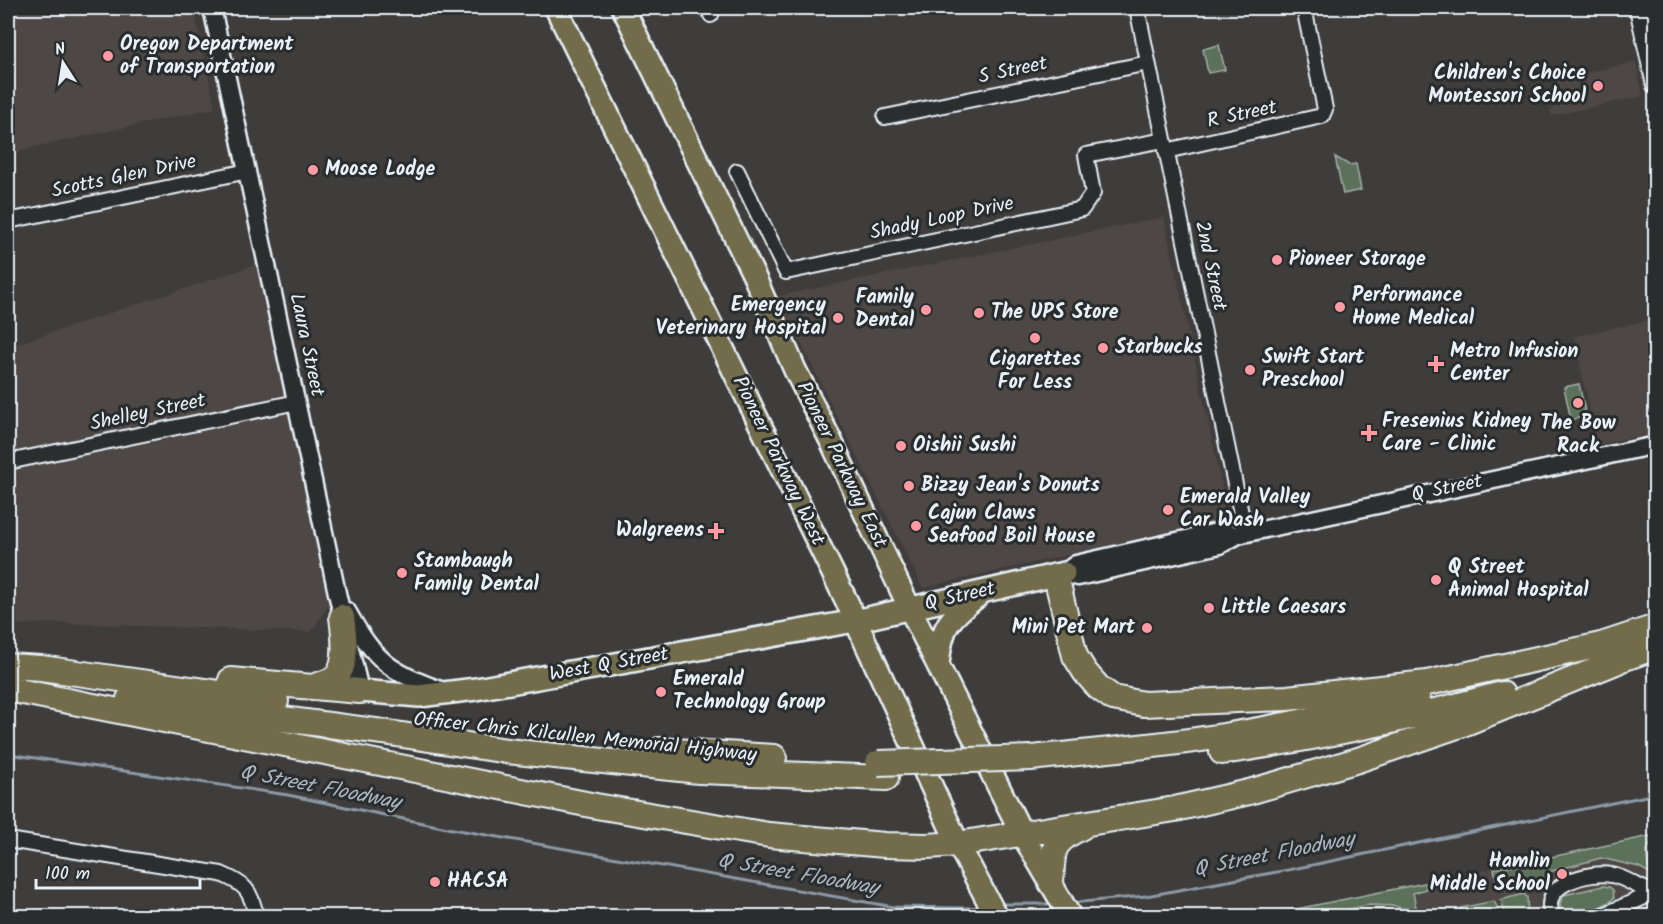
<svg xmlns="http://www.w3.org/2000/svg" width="1663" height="924" viewBox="0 0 1663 924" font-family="Kalam,sans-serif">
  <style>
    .built { fill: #4e4645 }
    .green { fill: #5c705a; stroke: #a2b0a9; stroke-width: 1.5 }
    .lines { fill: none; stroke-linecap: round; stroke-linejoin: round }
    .stream { stroke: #8c9aa6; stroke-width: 3 }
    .minor-casing { stroke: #e8f1f8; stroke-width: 18 }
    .tertiary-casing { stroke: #e8f1f8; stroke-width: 21 }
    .secondary-casing { stroke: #e8f1f8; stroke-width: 22 }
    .primary-casing { stroke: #e8f1f8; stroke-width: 26 }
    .motorway-casing { stroke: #e8f1f8; stroke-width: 28 }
    .minor { stroke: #2a2d2e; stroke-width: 14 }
    .tertiary { stroke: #2a2d2e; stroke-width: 16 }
    .secondary { stroke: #2a2d2e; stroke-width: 18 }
    .primary { stroke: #726c4b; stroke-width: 21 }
    .motorway { stroke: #726c4b; stroke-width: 24 }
    .motorway-bridge-casing { stroke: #e8f1f8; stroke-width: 28; stroke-linecap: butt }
    .motorway-bridge { stroke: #726c4b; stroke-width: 24 }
    .poi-dot { fill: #ff9aa2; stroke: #2a2d2e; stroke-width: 2 }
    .labels { text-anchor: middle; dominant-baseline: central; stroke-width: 6; stroke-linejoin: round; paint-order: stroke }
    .poi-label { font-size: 20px; font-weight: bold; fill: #e8f1f8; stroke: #2a2d2e; text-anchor: start }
    .street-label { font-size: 20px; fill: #e8f1f8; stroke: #2a2d2e }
    .water-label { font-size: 21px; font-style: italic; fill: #aab7c2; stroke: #2a2d2e }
  </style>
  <rect width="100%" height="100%" fill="#3f3c3c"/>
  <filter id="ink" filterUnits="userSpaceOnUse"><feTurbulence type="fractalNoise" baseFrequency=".0167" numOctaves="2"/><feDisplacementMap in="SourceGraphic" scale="12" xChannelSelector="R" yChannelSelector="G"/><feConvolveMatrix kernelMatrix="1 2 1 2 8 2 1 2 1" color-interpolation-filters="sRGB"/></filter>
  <g filter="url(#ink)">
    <path class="built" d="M 8,8 L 194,8 L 215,108 L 8,153 Z
      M 1636,62 L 1643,96 L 1551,116 L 1550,111 L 1554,107 L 1551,94 L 1557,93 L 1554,79 Z
      M 1164,217 L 1226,504 L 1214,522 L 923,588 L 777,296 Z
      M 267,261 L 337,593 L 311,632 L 55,623 L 8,625 L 8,347 Z
      M 1655,319 L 1655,433 L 1597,445 L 1574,336 Z
      M 1655,835 L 1655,916 L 1262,916 L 1441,879 Z"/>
    <path class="green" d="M 1219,45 L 1225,70 L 1208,73 L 1203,49 Z
      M 1335,157 L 1349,165 L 1356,164 L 1361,190 L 1343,194 Z
      M 1579,384 L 1586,416 L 1571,420 L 1564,387 Z
      M 1655,835 L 1655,841 C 1643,847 1647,858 1649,869 L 1655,873 L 1655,876 L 1639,867 L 1601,858 L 1549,872 L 1542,880 L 1499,890 L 1494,869 Z
      M 1425,883 L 1426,889 L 1413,893 L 1417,912 L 1394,906 L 1369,905 L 1345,910 L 1329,916 L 1262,916 Z
      M 1603,886 L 1609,887 L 1613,890 L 1614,898 C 1609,904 1601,906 1594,909 C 1581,914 1561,924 1560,903 L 1564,895 Z
      M 1524,894 L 1527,897 L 1528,916 L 1507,916 L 1502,905 L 1503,903 L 1500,900 Z
      M 1494,901 L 1498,909 L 1480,916 L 1463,916 L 1460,908 Z
      M 1377,909 L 1398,911 L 1416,916 L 1338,916 L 1358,910 Z"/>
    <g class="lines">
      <path class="stream" d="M 8,754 L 288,795 L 447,828 L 894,907 L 966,908 L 980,907
        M 1071,903 L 1146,896 L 1288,870 L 1656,794
        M 999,904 L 1052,904"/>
      <g class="minor-casing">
        <path id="minor" d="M 1137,8 L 1245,533
          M 711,15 L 713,8
          M 885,117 L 1148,63
          M 1166,151 L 1322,116 L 1325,109 L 1304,8
          M 737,171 L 786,272 L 1082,209 L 1093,193 L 1086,155 L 1164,140
          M 8,221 L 248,171
          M 8,462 L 297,402
          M 8,840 L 221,874 C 245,884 251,890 256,916
          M 1553,916 C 1537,884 1590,871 1612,875 C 1628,878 1640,890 1656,893
          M 1602,916 L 1653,893"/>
      </g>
      <g class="tertiary-casing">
        <path id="tertiary" d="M 212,8 L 337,593 L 360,691
          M 1064,573 L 1078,577 L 1220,545 L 1238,535 L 1656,445
          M 1064,573 L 1076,564 L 1217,532 L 1238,535
          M 347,611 C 376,663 390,672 446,692"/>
      </g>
      <g class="secondary-casing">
        <path id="secondary" d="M 1639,8 L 1656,85"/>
      </g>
      <g class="primary-casing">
        <path id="primary" d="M 556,8 L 847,602 L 958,844 L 996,916
          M 623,8 L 755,278 L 795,370 L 831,441 L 910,609 L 1022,834 L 1070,916
          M 938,665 C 942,624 948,620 979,595
          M 360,691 L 419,696 L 476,689 L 855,621 L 1064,573"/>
      </g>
      <g class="motorway-casing">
        <path id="motorway" d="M 1056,576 L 1075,656 L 1085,672 L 1098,687 L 1113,698 L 1144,704 L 1287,698 L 1427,683 L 1610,643
          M 1595,647 L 1656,627
          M 8,666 L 41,668 L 276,701
          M 1602,666 L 1656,647
          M 231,680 L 360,691
          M 312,687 C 320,684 328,683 335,678 C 349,665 344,634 342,617
          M 8,689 L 596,806 L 769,835 L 885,845 L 927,846 L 958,844 L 1175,809 L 1249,792 L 1358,760 L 1463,724 L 1616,662
          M 129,699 L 383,732 L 507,751 L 699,771 L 886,778
          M 659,750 L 774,757
          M 1222,752 C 1317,738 1410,719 1502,694
          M 1031,758 C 1096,751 1160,746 1223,736 C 1288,726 1353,711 1417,697
          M 1051,883 C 1053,849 1050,843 1082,827"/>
      </g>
      <use href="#minor" class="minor"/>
      <use href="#tertiary" class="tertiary"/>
      <use href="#secondary" class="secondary"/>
      <use href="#primary" class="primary"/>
      <use href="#motorway" class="motorway"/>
      <g class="motorway-bridge-casing">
        <path id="motorway-bridge" d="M 878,763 L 1031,758"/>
      </g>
      <use href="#motorway-bridge" class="motorway-bridge"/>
    </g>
  </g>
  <g class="poi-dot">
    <circle cx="108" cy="56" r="6"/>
    <circle cx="1598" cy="86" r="6"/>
    <circle cx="313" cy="170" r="6"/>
    <circle cx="1277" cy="260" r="6"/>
    <circle cx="1340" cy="307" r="6"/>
    <circle cx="926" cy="310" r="6"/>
    <circle cx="979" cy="313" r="6"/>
    <circle cx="838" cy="318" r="6"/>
    <circle cx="1035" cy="338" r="6"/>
    <circle cx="1103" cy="348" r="6"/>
    <path d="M1433 355h6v6h6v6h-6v6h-6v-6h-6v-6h6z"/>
    <circle cx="1250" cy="370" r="6"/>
    <circle cx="1578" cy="403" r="6"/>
    <path d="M1366 424h6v6h6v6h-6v6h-6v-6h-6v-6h6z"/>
    <circle cx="901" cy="446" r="6"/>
    <circle cx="909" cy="486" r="6"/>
    <circle cx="1168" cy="510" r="6"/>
    <circle cx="916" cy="526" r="6"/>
    <path d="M713 522h6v6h6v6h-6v6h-6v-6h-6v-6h6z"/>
    <circle cx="402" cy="573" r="6"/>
    <circle cx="1436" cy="580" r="6"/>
    <circle cx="1209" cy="608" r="6"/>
    <circle cx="1147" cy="628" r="6"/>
    <circle cx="661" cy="692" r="6"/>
    <circle cx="1562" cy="874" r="6"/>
    <circle cx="435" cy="882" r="6"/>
  </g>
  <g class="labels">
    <g class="poi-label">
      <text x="120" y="45">Oregon Department<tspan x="120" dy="23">of Transportation</tspan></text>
      <text x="1586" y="74" text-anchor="end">Children's Choice<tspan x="1586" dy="23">Montessori School</tspan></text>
      <text x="325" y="170">Moose Lodge</text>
      <text x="1289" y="260">Pioneer Storage</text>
      <text x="1352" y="296">Performance<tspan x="1352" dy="23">Home Medical</tspan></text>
      <text x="914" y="298" text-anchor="end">Family<tspan x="914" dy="23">Dental</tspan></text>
      <text x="826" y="306" text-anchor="end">Emergency<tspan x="826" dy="23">Veterinary Hospital</tspan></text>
      <text x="991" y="313">The UPS Store</text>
      <text x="1115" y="348">Starbucks</text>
      <text x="1450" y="352">Metro Infusion<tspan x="1450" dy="23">Center</tspan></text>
      <text x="1262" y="358">Swift Start<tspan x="1262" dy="23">Preschool</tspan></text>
      <text x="1035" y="360" text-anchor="middle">Cigarettes<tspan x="1035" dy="23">For Less</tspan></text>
      <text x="1382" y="422">Fresenius Kidney<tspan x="1382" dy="23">Care - Clinic</tspan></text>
      <text x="1578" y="424" text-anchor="middle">The Bow<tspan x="1578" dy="23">Rack</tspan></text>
      <text x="913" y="446">Oishii Sushi</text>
      <text x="921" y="486">Bizzy Jean's Donuts</text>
      <text x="1180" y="498">Emerald Valley<tspan x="1180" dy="23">Car Wash</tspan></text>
      <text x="928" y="514">Cajun Claws<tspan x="928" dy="23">Seafood Boil House</tspan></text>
      <text x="704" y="531" text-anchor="end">Walgreens</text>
      <text x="414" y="562">Stambaugh<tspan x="414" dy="23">Family Dental</tspan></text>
      <text x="1448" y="568">Q Street<tspan x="1448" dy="23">Animal Hospital</tspan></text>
      <text x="1221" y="608">Little Caesars</text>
      <text x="1135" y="628" text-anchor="end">Mini Pet Mart</text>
      <text x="673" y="680">Emerald<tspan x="673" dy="23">Technology Group</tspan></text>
      <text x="1550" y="862" text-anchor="end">Hamlin<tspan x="1550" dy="23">Middle School</tspan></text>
      <text x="447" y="882">HACSA</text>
    </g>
    <g class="street-label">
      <text transform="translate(1013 71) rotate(-12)">S Street</text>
      <text transform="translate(1242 115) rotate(-12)">R Street</text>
      <text transform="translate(124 177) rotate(-12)">Scotts Glen Drive</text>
      <text transform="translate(942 219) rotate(-12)">Shady Loop Drive</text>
      <text transform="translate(1210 266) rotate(78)">2nd Street</text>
      <text transform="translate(306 345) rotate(78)">Laura Street</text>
      <text transform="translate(148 413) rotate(-12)">Shelley Street</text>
      <text transform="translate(778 461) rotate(64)">Pioneer Parkway West</text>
      <text transform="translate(841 465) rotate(64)">Pioneer Parkway East</text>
      <text transform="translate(1447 489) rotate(-12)">Q Street</text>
      <text transform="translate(960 597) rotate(-13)">Q Street</text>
      <text transform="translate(609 665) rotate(-10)">West Q Street</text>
      <text transform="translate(585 738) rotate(6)">Officer Chris Kilcullen Memorial Highway</text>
    </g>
    <g class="water-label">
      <text transform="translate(320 788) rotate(11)">Q Street Floodway</text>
      <text transform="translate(1274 855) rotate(-11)">Q Street Floodway</text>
      <text transform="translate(798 875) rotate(10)">Q Street Floodway</text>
    </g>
  </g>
  <rect width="1663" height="924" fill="none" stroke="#2a2d2e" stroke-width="30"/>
  <rect x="15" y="15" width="1633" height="894" fill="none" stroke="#e8f1f8" stroke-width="2" filter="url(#ink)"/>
  <g transform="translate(63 63) rotate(348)" stroke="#2a2d2e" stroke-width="4.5" paint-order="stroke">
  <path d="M0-4.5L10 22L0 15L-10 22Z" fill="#e8f1f8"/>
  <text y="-9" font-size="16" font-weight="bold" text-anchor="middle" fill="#e8f1f8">N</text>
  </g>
  <path d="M36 879v9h164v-9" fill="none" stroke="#e8f1f8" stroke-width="3"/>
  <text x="45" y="879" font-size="18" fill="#e8f1f8" stroke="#2a2d2e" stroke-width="4.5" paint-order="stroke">100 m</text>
</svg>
